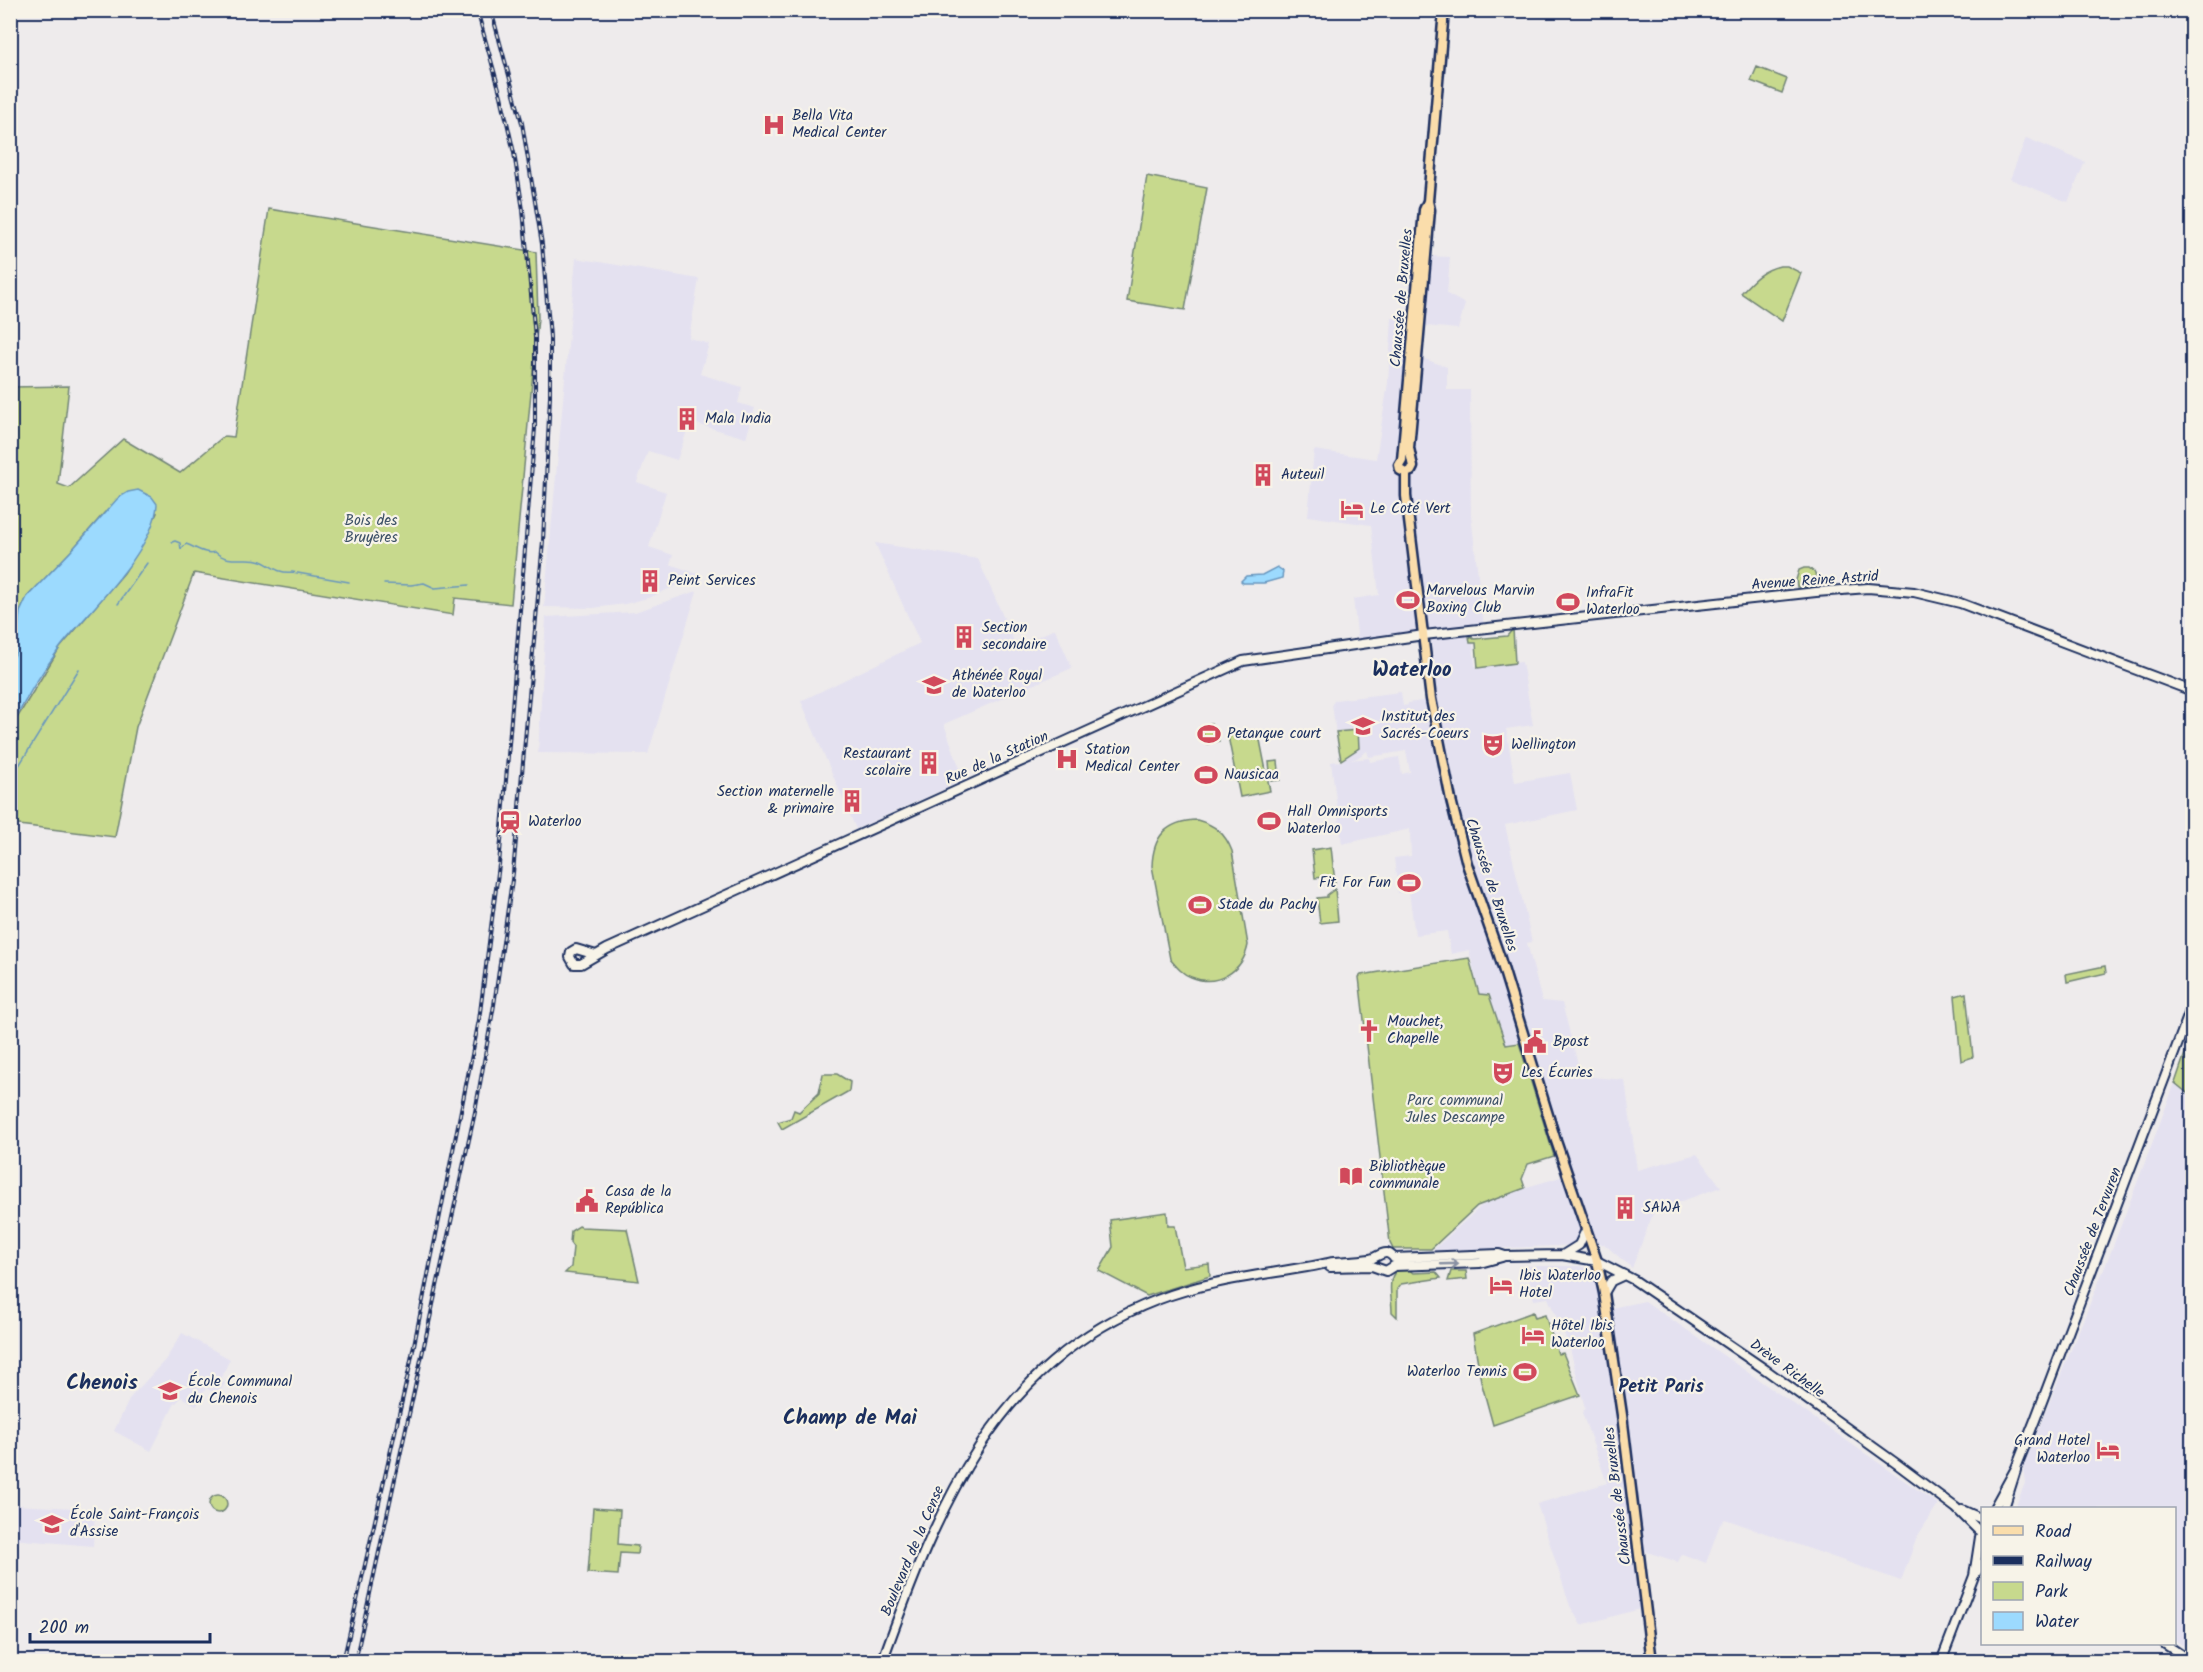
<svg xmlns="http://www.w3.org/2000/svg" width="2203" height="1672" viewBox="0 0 2203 1672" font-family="Kalam,sans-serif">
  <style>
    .built { fill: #e4e1f0; fill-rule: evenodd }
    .green { fill: #c7d98d; stroke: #718476; stroke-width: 1.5 }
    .water { fill: #9cdafe; stroke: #6896be; stroke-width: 1.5 }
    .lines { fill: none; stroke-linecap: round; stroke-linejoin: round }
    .stream { stroke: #6896be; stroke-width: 1.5 }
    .secondary-casing { stroke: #1b2f5e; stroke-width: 12 }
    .primary-casing { stroke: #1b2f5e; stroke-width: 13 }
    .secondary { stroke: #f7f3e8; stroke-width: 8 }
    .primary { stroke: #faddab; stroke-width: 8 }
    .rail-casing { stroke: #1b2f5e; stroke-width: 4 }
    .rail { stroke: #f7f3e8; stroke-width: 1.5; stroke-dasharray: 4.5; stroke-linecap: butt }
    .oneway { stroke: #8991a3 }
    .labels { text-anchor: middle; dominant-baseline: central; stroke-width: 4.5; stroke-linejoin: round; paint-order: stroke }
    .poi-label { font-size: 15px; fill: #1b2f5e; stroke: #f7f3e8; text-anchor: start }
    .street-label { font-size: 15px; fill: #1b2f5e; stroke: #f7f3e8 }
    .park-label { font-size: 15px; fill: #3d5167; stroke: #f7f3e8 }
    .quarter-label { font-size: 18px; font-weight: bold; fill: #1b2f5e; stroke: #f7f3e8 }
    .district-label { font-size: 21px; font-weight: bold; fill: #1b2f5e; stroke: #f7f3e8 }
  </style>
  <rect width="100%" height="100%" fill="#eeebec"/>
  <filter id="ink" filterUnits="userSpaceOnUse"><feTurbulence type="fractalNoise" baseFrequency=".0167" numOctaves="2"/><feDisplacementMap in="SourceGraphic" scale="12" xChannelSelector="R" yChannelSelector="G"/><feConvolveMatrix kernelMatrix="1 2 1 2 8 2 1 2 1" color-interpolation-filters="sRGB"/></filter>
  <g filter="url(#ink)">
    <path class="built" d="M 2026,138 L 2085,162 L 2068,202 L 2010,179 Z
      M 1427,256 L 1450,257 L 1447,294 L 1465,304 L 1458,329 L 1426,326 L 1422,358 L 1447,367 L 1447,390 L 1470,390 L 1471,515 L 1484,627 L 1358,642 L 1353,599 L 1379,595 L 1371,525 L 1308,516 L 1314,450 L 1376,459 L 1388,383 L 1392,318 L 1422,322 Z
      M 576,258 L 699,279 L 689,338 L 709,344 L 700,374 L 742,387 L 738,403 L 755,408 L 746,438 L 690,422 L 677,460 L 648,451 L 637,482 L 666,492 L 649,547 L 673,555 L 670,564 L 700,575 L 651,597 L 625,604 L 593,608 L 544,607 Z
      M 875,543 L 978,559 L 1016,646 L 1055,629 L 1072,668 L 944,724 L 964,780 L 856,829 L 801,701 L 920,643 Z
      M 697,591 L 648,754 L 538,753 L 546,617 L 635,612 Z
      M 1472,632 L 1475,666 L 1522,662 L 1533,725 L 1506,729 L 1515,782 L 1570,773 L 1577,810 L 1505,825 L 1532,942 L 1527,943 L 1542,1001 L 1562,1003 L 1581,1076 L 1625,1080 L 1637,1170 L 1697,1154 L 1721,1187 L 1654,1211 L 1632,1268 L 1604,1244 L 1432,1251 L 1490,1198 L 1571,1174 L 1529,1039 L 1506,1045 L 1489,995 L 1480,996 L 1469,950 L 1451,954 L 1447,931 L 1415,935 L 1409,892 L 1398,893 L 1394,858 L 1411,856 L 1410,829 L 1342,844 L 1331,762 L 1343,761 L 1339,757 L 1332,704 L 1335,700 L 1401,692 L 1403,706 L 1408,705 L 1408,703 L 1436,699 L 1431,637 ZM 1367,751 L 1369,757 L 1406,751 L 1410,772 L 1402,774 L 1399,757 L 1370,762 L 1369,758 L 1350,760 L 1357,758 Z
      M 2175,1083 L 2192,1097 L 2192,1652 L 2175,1640 L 2174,1508 L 2015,1508 L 2025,1483 L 2023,1467 L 2107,1262 Z
      M 1526,1266 L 1580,1266 L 1594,1272 L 1604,1316 L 1616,1307 L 1645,1301 L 1938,1504 L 1917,1537 L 1901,1581 L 1725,1519 L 1720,1524 L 1706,1563 L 1682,1554 L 1678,1562 L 1644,1551 L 1651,1606 L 1581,1625 L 1570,1606 L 1537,1504 L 1607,1483 L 1582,1413 L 1585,1408 L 1569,1345 L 1548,1298 L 1534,1300 Z
      M 182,1333 L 230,1359 L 220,1380 L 225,1383 L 218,1395 L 206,1388 L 197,1406 L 182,1397 L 174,1405 L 151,1451 L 114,1431 L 130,1398 L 166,1359 Z
      M 14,1505 L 95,1509 L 93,1546 L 11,1539 L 11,1507 Z"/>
    <path class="green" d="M 1757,67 L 1787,79 L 1782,93 L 1751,81 Z
      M 1147,176 L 1207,188 L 1185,310 L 1127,301 Z
      M 269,209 L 536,252 L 538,318 L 511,604 L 455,598 L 453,615 L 194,573 L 136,727 L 115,837 L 11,824 L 11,728 L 59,649 L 124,573 L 140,548 L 157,513 L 105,512 L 71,551 L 27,597 L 20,612 L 15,654 L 11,663 L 10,579 L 13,576 L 10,575 L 11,387 L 69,386 L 58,484 L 69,488 L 123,439 L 180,473 L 224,436 L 234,437 Z
      M 1780,266 L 1787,266 L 1801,273 L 1782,321 L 1741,293 C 1753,280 1762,270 1780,266 Z
      M 1804,568 L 1809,568 L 1815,573 L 1818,586 L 1797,587 L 1796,580 L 1799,570 Z
      M 1513,629 L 1515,663 L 1478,668 L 1476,643 L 1470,643 L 1469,636 L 1474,639 L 1507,636 Z
      M 1211,723 L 1219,741 L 1207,744 L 1200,727 Z
      M 1258,730 L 1270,791 L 1240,797 L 1228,736 Z
      M 1358,730 L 1359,748 L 1341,760 L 1336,732 Z
      M 1278,761 L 1280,780 L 1271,781 L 1269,762 Z
      M 1197,820 C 1215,825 1225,833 1232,851 L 1248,945 C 1243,971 1217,988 1191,977 C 1182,974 1176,966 1170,959 L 1152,866 C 1153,836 1167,821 1197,820 Z
      M 1331,847 L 1335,883 L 1332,883 L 1324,877 L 1315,878 L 1312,850 Z
      M 1335,889 L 1338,921 L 1320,923 L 1317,898 L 1327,897 L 1327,895 Z
      M 1469,958 L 1479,994 L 1489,995 L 1506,1045 L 1519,1043 L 1554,1156 L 1528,1164 L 1522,1179 L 1525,1188 L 1477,1206 L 1431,1249 L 1393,1249 L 1390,1243 L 1359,977 L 1361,975 Z
      M 2105,966 L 2106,973 L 2067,982 L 2066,974 Z
      M 1966,993 L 1973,1057 L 1961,1061 L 1955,996 Z
      M 2192,1033 L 2192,1097 L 2175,1083 Z
      M 823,1074 L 837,1074 L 850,1082 L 849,1091 L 782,1129 L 778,1122 L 791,1118 L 794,1110 L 799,1112 L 819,1093 Z
      M 1167,1212 L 1168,1226 L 1175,1226 L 1183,1267 L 1209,1264 L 1210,1276 L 1147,1296 L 1099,1271 L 1113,1247 L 1110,1220 Z
      M 579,1226 L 581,1227 L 627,1229 L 639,1281 L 565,1273 L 571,1267 L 573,1247 L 570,1243 L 571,1231 Z
      M 1401,1267 L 1406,1267 L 1413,1273 L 1436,1272 L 1441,1278 L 1401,1284 L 1397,1289 L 1397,1317 L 1392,1312 C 1392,1297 1385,1275 1401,1267 Z
      M 1451,1271 L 1466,1271 L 1467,1279 L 1448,1281 Z
      M 1533,1312 L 1535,1318 L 1545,1315 L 1558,1354 L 1563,1353 L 1580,1395 L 1493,1425 L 1481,1381 L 1473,1334 Z
      M209 1504a9 9 0 1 1 18 0a9 9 0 1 1-18 0Z
      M 593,1508 L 620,1510 L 618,1544 L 638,1546 L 637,1554 L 620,1553 L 618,1575 L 588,1573 Z"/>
    <path class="water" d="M 138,490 L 152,497 L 157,504 C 155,551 87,612 59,649 C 41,673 24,701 11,728 L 11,663 L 15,654 L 20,612 L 27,597 L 71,551 L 118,498 L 128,492 Z
      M 1277,567 L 1283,571 L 1282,578 L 1264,583 L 1243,583 L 1241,581 L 1246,576 L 1262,575 Z"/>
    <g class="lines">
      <path class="stream" d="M 172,542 L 175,541 L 180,543 L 181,549 L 186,544 C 195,547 205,555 215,552 C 230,565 247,555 261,561 C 273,566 278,574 292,572 L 349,582
        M 384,584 L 411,585 L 424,583 L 435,588 L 469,585
        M 118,604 L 147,563
        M 10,780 L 79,669"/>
      <g class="secondary-casing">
        <path id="secondary" d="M 596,955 L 576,949 L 571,952 L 570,957 L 574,964 L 581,964 L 607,949 L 1243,661 L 1424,635 L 1816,592 L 1868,588 L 1914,592 L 1960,603 L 2192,691
          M 1563,1255 L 1579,1245 L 1585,1232
          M 1394,1258 L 1499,1254 L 1505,1256 L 1562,1255 L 1597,1261 L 1634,1280 L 1766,1370 L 1897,1464 L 1956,1508 L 1978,1530
          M 1394,1266 L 1480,1263 L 1502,1257
          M 1330,1267 L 1372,1266 L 1386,1271 L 1394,1266
          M 1604,1293 L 1611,1281 L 1624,1275
          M 1994,1508 L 2016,1468 L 2035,1420 L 2192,1006
          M 2004,1508 L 2016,1470
          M 1962,1510 L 1982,1519
          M 1974,1576 L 1982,1564
          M 2165,1644 L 2192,1662
          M 882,1662 C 937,1509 994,1363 1157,1300 C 1206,1281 1256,1276 1307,1267 C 1316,1266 1325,1263 1334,1262 C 1346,1261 1358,1261 1370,1259 C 1376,1258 1381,1252 1387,1253 C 1391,1254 1391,1255 1394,1258
          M 1941,1662 L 1974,1576 L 1980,1537"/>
      </g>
      <g class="primary-casing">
        <path id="primary" d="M 1406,473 L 1406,496 L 1431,699 L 1451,800 L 1467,864 L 1499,955 L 1556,1141 L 1597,1261 L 1604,1293 L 1622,1415 L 1652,1662
          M 1406,473 L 1411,471 L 1413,467 L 1409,448 L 1430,210 L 1428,201 L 1444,10
          M 1406,473 L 1400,470 L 1399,465 L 1402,460 L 1424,210 L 1428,201"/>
      </g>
      <use href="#secondary" class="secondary"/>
      <use href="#primary" class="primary"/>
      <g class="rail-casing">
        <path id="rail" d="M 343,1662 L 409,1370 L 479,1020 L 499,865 L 535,428 L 535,337 L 523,210 L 514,153 L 501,96 L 477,10
          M 355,1662 L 475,1112 L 494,1005 L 513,873 L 543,541 L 550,396 L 550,337 L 542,244 L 522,123 L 491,10"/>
      </g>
      <use href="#rail" class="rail"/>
    </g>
    <defs><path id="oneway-shaft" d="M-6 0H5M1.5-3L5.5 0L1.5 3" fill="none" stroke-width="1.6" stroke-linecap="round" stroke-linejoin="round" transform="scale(1.5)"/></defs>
    <use class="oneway" href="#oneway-shaft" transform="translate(1450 1264) rotate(-2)"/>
  </g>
  <defs>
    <g id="hospital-bare" transform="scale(1.8)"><path d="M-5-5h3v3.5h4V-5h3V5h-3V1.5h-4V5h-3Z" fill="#d1495b" stroke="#f7f3e8" stroke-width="2.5" paint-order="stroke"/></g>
    <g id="building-bare" transform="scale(1.8)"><path d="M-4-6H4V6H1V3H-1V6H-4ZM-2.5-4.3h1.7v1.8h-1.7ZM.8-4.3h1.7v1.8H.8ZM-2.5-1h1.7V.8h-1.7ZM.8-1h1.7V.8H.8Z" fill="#d1495b" stroke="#f7f3e8" stroke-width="2.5" paint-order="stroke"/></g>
    <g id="hotel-bare" transform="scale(1.8)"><path d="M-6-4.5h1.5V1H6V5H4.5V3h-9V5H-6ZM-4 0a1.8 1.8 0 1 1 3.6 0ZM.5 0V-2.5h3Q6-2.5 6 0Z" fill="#d1495b" stroke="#f7f3e8" stroke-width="2.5" paint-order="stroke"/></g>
    <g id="stadium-bare" transform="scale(1.8)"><path d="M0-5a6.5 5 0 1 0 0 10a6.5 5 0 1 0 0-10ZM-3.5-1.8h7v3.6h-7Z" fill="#d1495b" stroke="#f7f3e8" stroke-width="2.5" paint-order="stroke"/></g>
    <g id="school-bare" transform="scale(1.8)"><path d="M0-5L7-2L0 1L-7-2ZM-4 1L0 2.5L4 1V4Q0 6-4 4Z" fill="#d1495b" stroke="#f7f3e8" stroke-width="2.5" paint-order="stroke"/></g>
    <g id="theatre-bare" transform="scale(1.8)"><path d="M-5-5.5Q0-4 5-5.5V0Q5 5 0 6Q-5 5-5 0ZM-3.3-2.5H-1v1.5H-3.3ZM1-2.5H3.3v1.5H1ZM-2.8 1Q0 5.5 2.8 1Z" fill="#d1495b" stroke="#f7f3e8" stroke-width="2.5" paint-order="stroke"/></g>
    <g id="station-bare" transform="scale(1.8)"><path d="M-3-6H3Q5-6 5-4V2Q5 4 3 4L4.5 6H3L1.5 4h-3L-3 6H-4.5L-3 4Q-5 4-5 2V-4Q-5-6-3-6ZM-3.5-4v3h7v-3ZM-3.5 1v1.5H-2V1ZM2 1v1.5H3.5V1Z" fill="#d1495b" stroke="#f7f3e8" stroke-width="2.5" paint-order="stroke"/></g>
    <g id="church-bare" transform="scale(1.8)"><path d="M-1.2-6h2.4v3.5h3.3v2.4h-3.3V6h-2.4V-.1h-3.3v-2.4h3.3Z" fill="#d1495b" stroke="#f7f3e8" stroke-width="2.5" paint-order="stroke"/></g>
    <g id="civic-bare" transform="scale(1.8)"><path d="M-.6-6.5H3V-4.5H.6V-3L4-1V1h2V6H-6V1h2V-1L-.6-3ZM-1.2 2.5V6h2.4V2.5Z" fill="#d1495b" stroke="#f7f3e8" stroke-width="2.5" paint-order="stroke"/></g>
    <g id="library-bare" transform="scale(1.8)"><path d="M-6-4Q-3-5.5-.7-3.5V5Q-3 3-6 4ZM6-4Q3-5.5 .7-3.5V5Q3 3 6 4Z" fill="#d1495b" stroke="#f7f3e8" stroke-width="2.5" paint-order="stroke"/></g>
  </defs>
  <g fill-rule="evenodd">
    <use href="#hospital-bare" x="774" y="125"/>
    <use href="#building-bare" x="687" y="419"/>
    <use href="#building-bare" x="1263" y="475"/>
    <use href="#hotel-bare" x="1352" y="509"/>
    <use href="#building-bare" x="650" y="581"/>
    <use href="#stadium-bare" x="1408" y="600"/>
    <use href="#stadium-bare" x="1568" y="602"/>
    <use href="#building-bare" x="964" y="637"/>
    <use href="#school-bare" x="934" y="685"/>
    <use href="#school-bare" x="1363" y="726"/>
    <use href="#stadium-bare" x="1209" y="734"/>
    <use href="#theatre-bare" x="1493" y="745"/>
    <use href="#hospital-bare" x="1067" y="759"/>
    <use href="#building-bare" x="929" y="763"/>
    <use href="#stadium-bare" x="1206" y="775"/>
    <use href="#building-bare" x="852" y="801"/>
    <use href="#stadium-bare" x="1269" y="821"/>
    <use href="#station-bare" x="510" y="822"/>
    <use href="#stadium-bare" x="1409" y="883"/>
    <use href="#stadium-bare" x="1200" y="905"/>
    <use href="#church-bare" x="1369" y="1031"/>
    <use href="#civic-bare" x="1535" y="1042"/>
    <use href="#theatre-bare" x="1503" y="1073"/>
    <use href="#library-bare" x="1351" y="1176"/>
    <use href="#civic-bare" x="587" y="1201"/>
    <use href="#building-bare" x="1625" y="1208"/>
    <use href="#hotel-bare" x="1501" y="1285"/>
    <use href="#hotel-bare" x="1533" y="1335"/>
    <use href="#stadium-bare" x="1525" y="1372"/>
    <use href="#school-bare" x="170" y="1391"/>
    <use href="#hotel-bare" x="2108" y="1450"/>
    <use href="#school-bare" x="52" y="1524"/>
  </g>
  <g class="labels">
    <g class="poi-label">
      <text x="792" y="116">Bella Vita<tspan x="792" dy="17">Medical Center</tspan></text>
      <text x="705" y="419">Mala India</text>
      <text x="1281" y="475">Auteuil</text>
      <text x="1370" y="509">Le Coté Vert</text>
      <text x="668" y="581">Peint Services</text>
      <text x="1426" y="591">Marvelous Marvin<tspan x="1426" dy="17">Boxing Club</tspan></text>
      <text x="1586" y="593">InfraFit<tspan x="1586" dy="17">Waterloo</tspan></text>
      <text x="982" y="628">Section<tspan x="982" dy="17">secondaire</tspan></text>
      <text x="952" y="676">Athénée Royal<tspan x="952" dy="17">de Waterloo</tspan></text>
      <text x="1381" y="717">Institut des<tspan x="1381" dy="17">Sacrés-Coeurs</tspan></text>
      <text x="1227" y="734">Petanque court</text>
      <text x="1511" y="745">Wellington</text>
      <text x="1085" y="750">Station<tspan x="1085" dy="17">Medical Center</tspan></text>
      <text x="911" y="754" text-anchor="end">Restaurant<tspan x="911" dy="17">scolaire</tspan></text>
      <text x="1224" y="775">Nausicaa</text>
      <text x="834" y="792" text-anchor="end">Section maternelle<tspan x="834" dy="17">&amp; primaire</tspan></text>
      <text x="1287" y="812">Hall Omnisports<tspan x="1287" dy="17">Waterloo</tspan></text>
      <text x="528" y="822">Waterloo</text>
      <text x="1391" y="883" text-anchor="end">Fit For Fun</text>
      <text x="1218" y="905">Stade du Pachy</text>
      <text x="1387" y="1022">Mouchet,<tspan x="1387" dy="17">Chapelle</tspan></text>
      <text x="1553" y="1042">Bpost</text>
      <text x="1521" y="1073">Les Écuries</text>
      <text x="1369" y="1167">Bibliothèque<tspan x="1369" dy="17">communale</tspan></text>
      <text x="605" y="1192">Casa de la<tspan x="605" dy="17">República</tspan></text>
      <text x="1643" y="1208">SAWA</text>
      <text x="1519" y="1276">Ibis Waterloo<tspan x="1519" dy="17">Hotel</tspan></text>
      <text x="1551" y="1326">Hôtel Ibis<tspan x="1551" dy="17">Waterloo</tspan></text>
      <text x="1507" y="1372" text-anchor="end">Waterloo Tennis</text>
      <text x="188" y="1382">École Communal<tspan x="188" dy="17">du Chenois</tspan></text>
      <text x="2090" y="1441" text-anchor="end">Grand Hotel<tspan x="2090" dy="17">Waterloo</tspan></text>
      <text x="70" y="1515">École Saint-François<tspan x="70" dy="17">d'Assise</tspan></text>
    </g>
    <g class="street-label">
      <text transform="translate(1402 298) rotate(-85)">Chaussée de Bruxelles</text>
      <text transform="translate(1815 581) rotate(-4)">Avenue Reine Astrid</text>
      <text transform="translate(997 758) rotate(-24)">Rue de la Station</text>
      <text transform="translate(1491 885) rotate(72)">Chaussée de Bruxelles</text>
      <text transform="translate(2093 1232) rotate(-69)">Chaussée de Tervuren</text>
      <text transform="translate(1787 1369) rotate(36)">Drève Richelle</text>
      <text transform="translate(1618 1496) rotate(-97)">Chaussée de Bruxelles</text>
      <text transform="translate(913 1551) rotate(-67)">Boulevard de la Cense</text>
    </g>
    <g class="park-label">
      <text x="371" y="521">Bois des<tspan x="371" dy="17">Bruyères</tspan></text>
      <text x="1455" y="1101">Parc communal<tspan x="1455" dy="17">Jules Descampe</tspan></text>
    </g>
    <g class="quarter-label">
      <text x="1661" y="1387">Petit Paris</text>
    </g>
    <g class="district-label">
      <text x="1412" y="670">Waterloo</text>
      <text x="102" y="1383">Chenois</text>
      <text x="850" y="1418">Champ de Mai</text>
    </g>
  </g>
  <rect width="2203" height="1672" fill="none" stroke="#f7f3e8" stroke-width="36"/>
  <rect x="18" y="18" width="2167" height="1636" fill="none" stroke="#1b2f5e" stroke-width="2" filter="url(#ink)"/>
  <rect x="1981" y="1507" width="195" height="138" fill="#f7f3e8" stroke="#9fa5b1" stroke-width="1.5"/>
  <rect x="1993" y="1526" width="30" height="9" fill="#faddab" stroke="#9fa5b1" stroke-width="1.5"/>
  <text x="2035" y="1537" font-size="18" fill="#1b2f5e">Road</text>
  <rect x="1993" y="1556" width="30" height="9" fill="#1b2f5e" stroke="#9fa5b1" stroke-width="1.5"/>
  <text x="2035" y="1567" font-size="18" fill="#1b2f5e">Railway</text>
  <rect x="1993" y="1582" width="30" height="18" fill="#c7d98d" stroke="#9fa5b1" stroke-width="1.5"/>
  <text x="2035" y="1597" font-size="18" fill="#1b2f5e">Park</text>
  <rect x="1993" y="1612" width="30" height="18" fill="#9cdafe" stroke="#9fa5b1" stroke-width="1.5"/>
  <text x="2035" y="1627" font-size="18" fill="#1b2f5e">Water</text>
  <path d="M30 1633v9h180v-9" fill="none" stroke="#1b2f5e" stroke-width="3"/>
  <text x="39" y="1633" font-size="18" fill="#1b2f5e" stroke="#f7f3e8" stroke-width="4.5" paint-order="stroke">200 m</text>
</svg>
